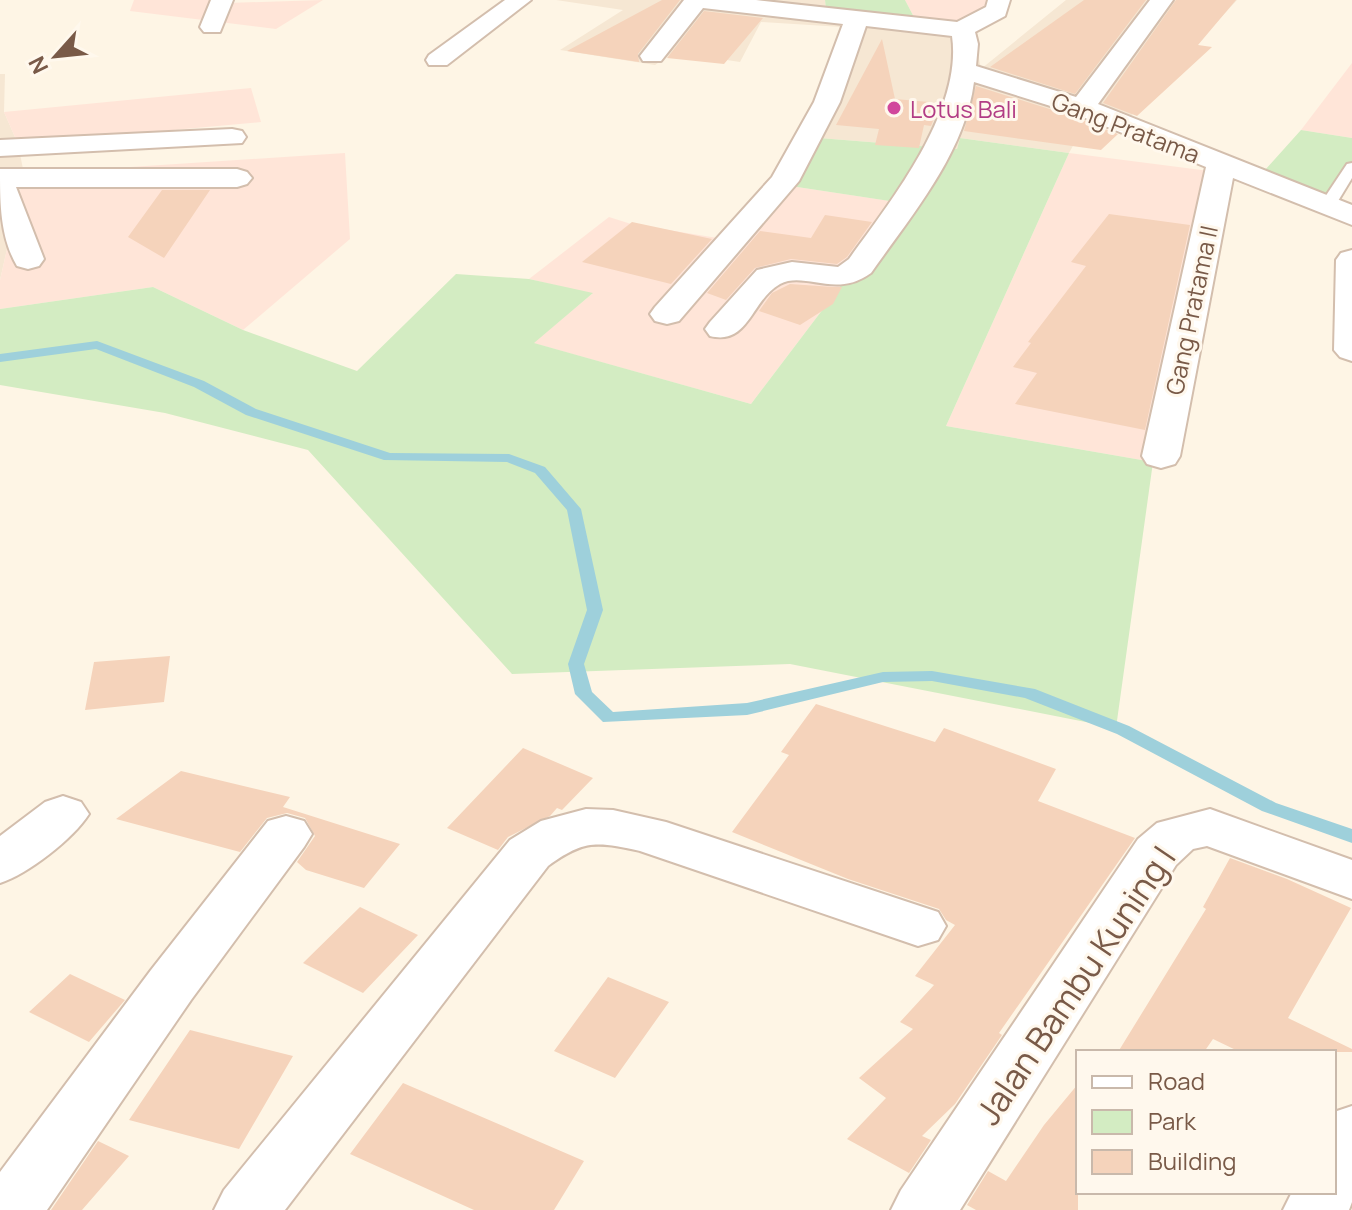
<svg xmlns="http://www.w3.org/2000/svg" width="1352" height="1210" viewBox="0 0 1352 1210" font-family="Manrope,sans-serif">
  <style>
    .residential { fill: #f6e7d3 }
    .commercial { fill: #ffe5d8 }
    .green { fill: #d3ecc2 }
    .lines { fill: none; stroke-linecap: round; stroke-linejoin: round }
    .stream { fill: #9ed0db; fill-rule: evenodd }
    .building { fill: #f5d3bb }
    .service-casing { stroke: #d3bead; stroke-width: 4 }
    .minor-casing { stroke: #d3bead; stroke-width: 4 }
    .service { fill: #fff; fill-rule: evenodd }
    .minor { fill: #fff; fill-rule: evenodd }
    .hotel-dot { fill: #d1479c; stroke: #fff8ed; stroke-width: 3 }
    .labels { text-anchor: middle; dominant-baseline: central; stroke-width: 6; stroke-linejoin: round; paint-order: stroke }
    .far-hotel-label { font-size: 24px; fill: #b23c85; stroke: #fff8ed; text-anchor: start }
    .far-street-label { font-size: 24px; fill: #795a48; stroke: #fff8ed }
    .near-street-label { font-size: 34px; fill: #795a48; stroke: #fff8ed }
  </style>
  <rect width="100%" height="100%" fill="#fef5e5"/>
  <path class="residential" d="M 556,0 L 825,0 L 826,10 L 973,27 L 981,69 L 1066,0 L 1237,0 L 1130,117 L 1096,104 L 1069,153 L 960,138 L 957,149 L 819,138 L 858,28 L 761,22 L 740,62 L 674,52 L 655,65 L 560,50 L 623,10 Z
    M 0,74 L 5,74 L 4,112 L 18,144 L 24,174 L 0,280 Z"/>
  <path class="commercial" d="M 134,0 L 228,0 L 228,3 L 323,0 L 276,29 L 130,11 Z
    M 905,0 L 994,0 L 973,27 L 916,21 Z
    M 1352,63 L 1352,138 L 1301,130 Z
    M 251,88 L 261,122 L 18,144 L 4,112 Z
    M 345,153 L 350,239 L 243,330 L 153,287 L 0,309 L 0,280 L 24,174 Z
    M 1069,153 L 1225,173 L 1153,462 L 946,426 Z
    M 784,185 L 917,205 L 842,284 L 751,404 L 533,343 L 592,294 L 529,279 L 609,217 L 631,224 L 736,241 Z"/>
  <path class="green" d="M 825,0 L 905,0 L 916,21 L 826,10 Z
    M 1301,130 L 1352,138 L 1352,177 L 1332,197 L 1265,170 Z
    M 819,138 L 957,149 L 960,138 L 1069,153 L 946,426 L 1153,462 L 1116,728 L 790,664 L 512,674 L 308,450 L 165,413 L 0,385 L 0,309 L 153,287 L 243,330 L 357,371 L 456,274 L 529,279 L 593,293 L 534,343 L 751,404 L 842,284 L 916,205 L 784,185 Z"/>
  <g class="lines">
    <path class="stream" d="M 97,341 L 204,381 L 256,409 L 390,453 L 509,454 L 545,467 L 581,509 L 603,610 L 584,664 L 592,692 L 613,712 L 747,703 L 883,672 L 932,671 L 1035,689 L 1129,726 L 1276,803 L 1352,829 L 1352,843 L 1262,811 L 1117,734 L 1025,698 L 932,681 L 883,682 L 747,715 L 603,722 L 575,694 L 568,664 L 587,610 L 567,510 L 535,473 L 507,462 L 384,460 L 246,415 L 194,387 L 96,349 L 0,362 L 0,354 Z"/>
  </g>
  <path class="building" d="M 662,0 L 680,0 L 638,54 L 639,62 L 567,51 Z
    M 1084,0 L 1146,0 L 1075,94 L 990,67 Z
    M 1176,0 L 1236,0 L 1198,45 L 1212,47 L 1137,116 L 1103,103 Z
    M 704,11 L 763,18 L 724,64 L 667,58 Z
    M 882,39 L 895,99 L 929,102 L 927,112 L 940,103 L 931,126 L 924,125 L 919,148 L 875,145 L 879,129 L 836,125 Z
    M 976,86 L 1072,116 L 1118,134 L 1101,150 L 964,131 Z
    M 162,190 L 210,190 L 164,258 L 128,237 Z
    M 1109,214 L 1190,225 L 1145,430 L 1015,404 L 1037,373 L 1013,367 L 1031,343 L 1028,342 L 1086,266 L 1071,262 Z
    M 825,215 L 872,222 L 847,257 L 837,264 L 791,259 L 755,268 L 726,300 L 707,293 L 760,231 L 811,238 Z
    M 632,222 L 712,239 L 671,284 L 582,262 Z
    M 790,284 L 833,287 L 842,287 L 833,304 L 800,325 L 759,311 L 772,293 Z
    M 170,656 L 164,702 L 85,710 L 94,662 Z
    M 816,704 L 935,742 L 944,728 L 1056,769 L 1038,801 L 1135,838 L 999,1033 L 1002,1035 L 955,1104 L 922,1136 L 931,1140 L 909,1173 L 847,1139 L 886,1098 L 859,1078 L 913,1029 L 900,1022 L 934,985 L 915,976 L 955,925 L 946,920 L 939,909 L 848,879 L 732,832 L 789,755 L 781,752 Z
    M 523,748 L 593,778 L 562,810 L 557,808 L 550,816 L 508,837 L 498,850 L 447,828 Z
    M 181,771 L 290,797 L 283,807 L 400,844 L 364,888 L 306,870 L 297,862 L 315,836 L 305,818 L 287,813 L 267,818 L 240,852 L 116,819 Z
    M 1230,858 L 1287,879 L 1351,908 L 1288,1018 L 1352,1049 L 1352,1052 L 1240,1052 L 1213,1039 L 1204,1052 L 1118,1052 L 1206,909 L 1203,907 Z
    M 360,907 L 418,935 L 363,993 L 303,963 Z
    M 70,974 L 125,1000 L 89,1042 L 29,1012 Z
    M 608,977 L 669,1002 L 615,1078 L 554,1051 Z
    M 190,1030 L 293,1056 L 239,1149 L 129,1120 Z
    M 403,1083 L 584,1161 L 554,1210 L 474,1210 L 350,1154 Z
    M 1078,1084 L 1078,1210 L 976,1210 L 967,1205 L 988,1171 L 1006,1181 L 1044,1125 Z
    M 98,1141 L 129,1156 L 82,1210 L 51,1210 Z"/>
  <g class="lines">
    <g class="service-casing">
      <path id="service" d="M 1352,163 L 1352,178 L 1335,206 L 1332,209 L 1322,209 L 1319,206 L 1347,164 Z"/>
    </g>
    <g class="minor-casing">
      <path id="minor" d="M 211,0 L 233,0 L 220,32 L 204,32 L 200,27 Z
        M 505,0 L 531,0 L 447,65 L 429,65 L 426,60 L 429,55 Z
        M 684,0 L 756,0 L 957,22 L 986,7 L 988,0 L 1010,0 L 1005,16 L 975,32 L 978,44 L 976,66 L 1076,97 L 1150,0 L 1173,0 L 1098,104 L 1352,205 L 1352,225 L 1233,178 L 1180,456 L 1175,464 L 1161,468 L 1147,464 L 1142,456 L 1206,167 L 1073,113 L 974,82 C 965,153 911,216 871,273 C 836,299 805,271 780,284 C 751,300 749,346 710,336 L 705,329 L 710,322 L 757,270 L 792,262 L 838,267 L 849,259 C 890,202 963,111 952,36 L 866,26 L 840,102 L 799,181 L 679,321 L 667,324 L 655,321 L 650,314 L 655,307 L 772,177 L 814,102 L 843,24 L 703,8 L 661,61 L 643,61 L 640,56 Z
        M 232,129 L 242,131 L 246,137 L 242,143 L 0,156 L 0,140 Z
        M 0,169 L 237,169 L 247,172 L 252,178 L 247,184 L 237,187 L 16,187 L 44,259 L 39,266 L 28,269 L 17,266 C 0,237 0,203 0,169 Z
        M 1352,250 L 1352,361 L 1340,357 L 1334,350 L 1336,260 L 1341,253 Z
        M 63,796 L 81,802 L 89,814 C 73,839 28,874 0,883 L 0,836 L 45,802 Z
        M 586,809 L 613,810 L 666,822 L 938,912 L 946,926 L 938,940 L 918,946 L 640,851 C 597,842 585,839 548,866 L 285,1210 L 214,1210 L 224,1190 L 510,840 L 541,821 Z
        M 1210,809 L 1352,860 L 1352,899 L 1207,846 L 1193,849 L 1176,865 L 960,1210 L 891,1210 L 901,1190 L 1138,839 L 1157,823 Z
        M 286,816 L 304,821 L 312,834 L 304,847 L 191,1000 L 47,1210 L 0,1210 L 0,1172 L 151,970 L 268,821 Z
        M 1352,1106 L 1352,1202 L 1349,1210 L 1283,1210 L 1292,1192 L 1334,1192 L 1334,1112 Z"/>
    </g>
    <use href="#service" class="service"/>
    <use href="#minor" class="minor"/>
  </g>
  <circle class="hotel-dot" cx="894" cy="108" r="8"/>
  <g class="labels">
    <g class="far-hotel-label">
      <text x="910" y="108">Lotus Bali</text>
    </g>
    <g class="far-street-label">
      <text transform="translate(1126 127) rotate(21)">Gang Pratama</text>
      <text transform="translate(1191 310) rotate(-78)">Gang Pratama II</text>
    </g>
    <g class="near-street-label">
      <text transform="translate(1075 985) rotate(-56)">Jalan Bambu Kuning I</text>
    </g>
  </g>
  <rect x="1076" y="1050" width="260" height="144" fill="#fff8ed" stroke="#c9b9ab" stroke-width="2"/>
  <rect x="1092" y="1076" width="40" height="12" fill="#ffffff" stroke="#c9b9ab" stroke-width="2"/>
  <text x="1148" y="1090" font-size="24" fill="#795a48">Road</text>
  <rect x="1092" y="1110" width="40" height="24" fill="#d3ecc2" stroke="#c9b9ab" stroke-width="2"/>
  <text x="1148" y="1130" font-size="24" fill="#795a48">Park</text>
  <rect x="1092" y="1150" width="40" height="24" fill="#f5d3bb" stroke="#c9b9ab" stroke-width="2"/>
  <text x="1148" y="1170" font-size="24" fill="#795a48">Building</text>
  <g transform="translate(56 56) rotate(243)" stroke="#fff8ed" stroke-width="6" paint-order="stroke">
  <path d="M0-6L14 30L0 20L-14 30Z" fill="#795a48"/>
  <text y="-12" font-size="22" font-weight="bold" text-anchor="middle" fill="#795a48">N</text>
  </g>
</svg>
